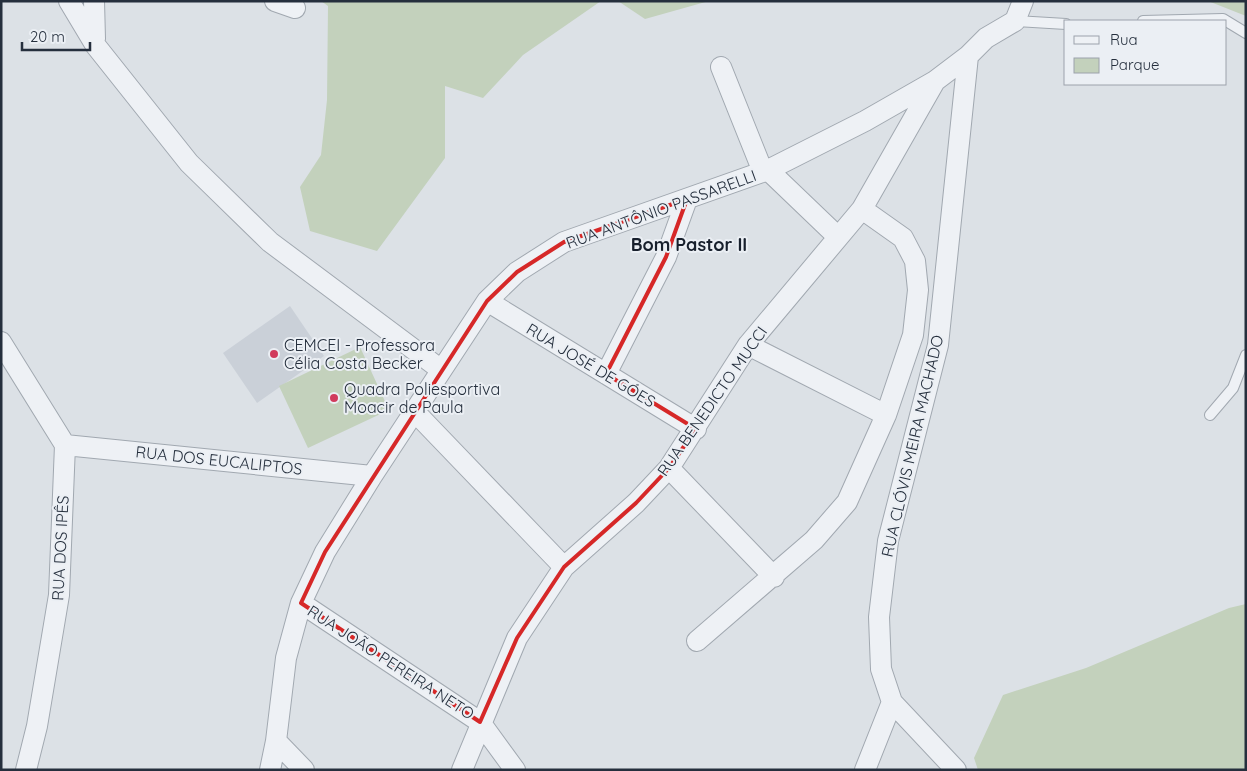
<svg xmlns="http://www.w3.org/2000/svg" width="1247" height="771" viewBox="0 0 1247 771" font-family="Quicksand,sans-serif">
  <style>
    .built { fill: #cad0d8 }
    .green { fill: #c3d1bc }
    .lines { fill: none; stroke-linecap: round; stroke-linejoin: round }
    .service-casing { stroke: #a1a8b0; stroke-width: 12 }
    .minor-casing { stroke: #a1a8b0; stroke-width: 22 }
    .service { stroke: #eef1f5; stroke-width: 10 }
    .minor { stroke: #eef1f5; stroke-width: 20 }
    .marked { fill: none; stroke: #d62828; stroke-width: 4; stroke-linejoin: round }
    .poi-dot { fill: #d13b5c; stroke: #ebeff4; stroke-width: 2 }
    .labels { text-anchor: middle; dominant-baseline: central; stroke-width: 4; stroke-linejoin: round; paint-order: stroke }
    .street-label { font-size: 16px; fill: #252f3d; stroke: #ebeff4 }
    .poi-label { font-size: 16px; fill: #252f3d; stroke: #ebeff4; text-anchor: start }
    .neighbourhood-label { font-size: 18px; font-weight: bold; fill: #18202d; stroke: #ebeff4 }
  </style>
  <rect width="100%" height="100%" fill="#dce1e6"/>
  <path class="built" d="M 290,306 L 324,356 L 257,403 L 223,353 Z"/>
  <path class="green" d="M 321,1 L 601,1 L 523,55 L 483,98 L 445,86 L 445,158 L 377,251 L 310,231 L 300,187 L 321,155 L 327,100 L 328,6 Z
    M 618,1 L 709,1 L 645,19 Z
    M 1208,1 L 1246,1 L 1246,16 Z
    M 360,347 L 389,410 L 308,448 L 279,386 Z
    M 1246,604 L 1246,770 L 978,770 L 974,758 L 1003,695 L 1086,668 L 1229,608 Z"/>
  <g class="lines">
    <g class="service-casing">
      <path id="service" d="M 1015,21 L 1066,24
        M 1143,21 L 1223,19 L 1246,33
        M 1210,415 L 1233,388 L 1246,355"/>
    </g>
    <g class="minor-casing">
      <path id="minor" d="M 69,1 L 96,46 L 189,163 L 270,242 L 440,369
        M 94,1 L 95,39
        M 275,1 L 295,8
        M 721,67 L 763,172
        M 768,170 L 838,237
        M 487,301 L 696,429
        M 1,342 L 65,445 L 59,595 L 37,726 L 26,770
        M 748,345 L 886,415
        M 606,374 L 666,257 L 687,199
        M 415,412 L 564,567
        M 65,445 L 372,476
        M 669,468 L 774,577
        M 301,603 L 480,722 L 515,770
        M 697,641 L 814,540 L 847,502 L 886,415 L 913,335 L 918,290 L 915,261 L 903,238 L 862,209
        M 892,702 L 956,770
        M 276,741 L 304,770
        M 270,770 L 276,741 L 286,658 L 301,603 L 325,552 L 372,476 L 487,301 L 517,272 L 564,242 L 768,170 L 865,121 L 935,81 L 968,56 L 986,38 L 1015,21 L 1023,1
        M 462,770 L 517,638 L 564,567 L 636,503 L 669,468 L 748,345 L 862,209 L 935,81
        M 865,770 L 892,702 L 881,669 L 879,617 L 888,541 L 938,345 L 968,56"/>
    </g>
    <use href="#service" class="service"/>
    <use href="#minor" class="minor"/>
  </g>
  <path class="marked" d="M 687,199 L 666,257 L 606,374 L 696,429 L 669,468 L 636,503 L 564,567 L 517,638 L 480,722 L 301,603 L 325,552 L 487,301 L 517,272 L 564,242 Z"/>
  <g class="poi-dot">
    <circle cx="274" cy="354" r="5"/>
    <circle cx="334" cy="398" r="5"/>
  </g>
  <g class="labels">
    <g class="street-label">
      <text transform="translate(661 209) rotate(-20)">RUA ANTÔNIO PASSARELLI</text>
      <text transform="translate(591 365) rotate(31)">RUA JOSÉ DE GÓES</text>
      <text transform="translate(712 401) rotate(-55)">RUA BENEDICTO MUCCI</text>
      <text transform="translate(912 446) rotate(-77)">RUA CLÓVIS MEIRA MACHADO</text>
      <text transform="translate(219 460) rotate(6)">RUA DOS EUCALIPTOS</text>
      <text transform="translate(60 548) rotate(-87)">RUA DOS IPÊS</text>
      <text transform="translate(391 662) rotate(33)">RUA JOÃO PEREIRA NETO</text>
    </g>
    <g class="poi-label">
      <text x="284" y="345">CEMCEI - Professora<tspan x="284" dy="18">Célia Costa Becker</tspan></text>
      <text x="344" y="389">Quadra Poliesportiva<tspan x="344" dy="18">Moacir de Paula</tspan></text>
    </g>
    <g class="neighbourhood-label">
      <text x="689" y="244">Bom Pastor II</text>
    </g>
  </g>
  <rect width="1247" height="771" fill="none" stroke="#252f3d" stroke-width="5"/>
  <rect x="1064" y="20" width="162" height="65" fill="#ebeff4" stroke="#9ca2ab"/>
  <rect x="1074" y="36" width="25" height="8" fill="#eef1f5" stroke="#9ca2ab"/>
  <text x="1110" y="45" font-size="15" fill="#252f3d">Rua</text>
  <rect x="1074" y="58" width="25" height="15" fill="#c3d1bc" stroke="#9ca2ab"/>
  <text x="1110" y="70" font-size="15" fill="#252f3d">Parque</text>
  <path d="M22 42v8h68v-8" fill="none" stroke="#252f3d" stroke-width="2.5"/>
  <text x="30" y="42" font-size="15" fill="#252f3d" stroke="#ebeff4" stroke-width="4" paint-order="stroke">20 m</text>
</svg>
